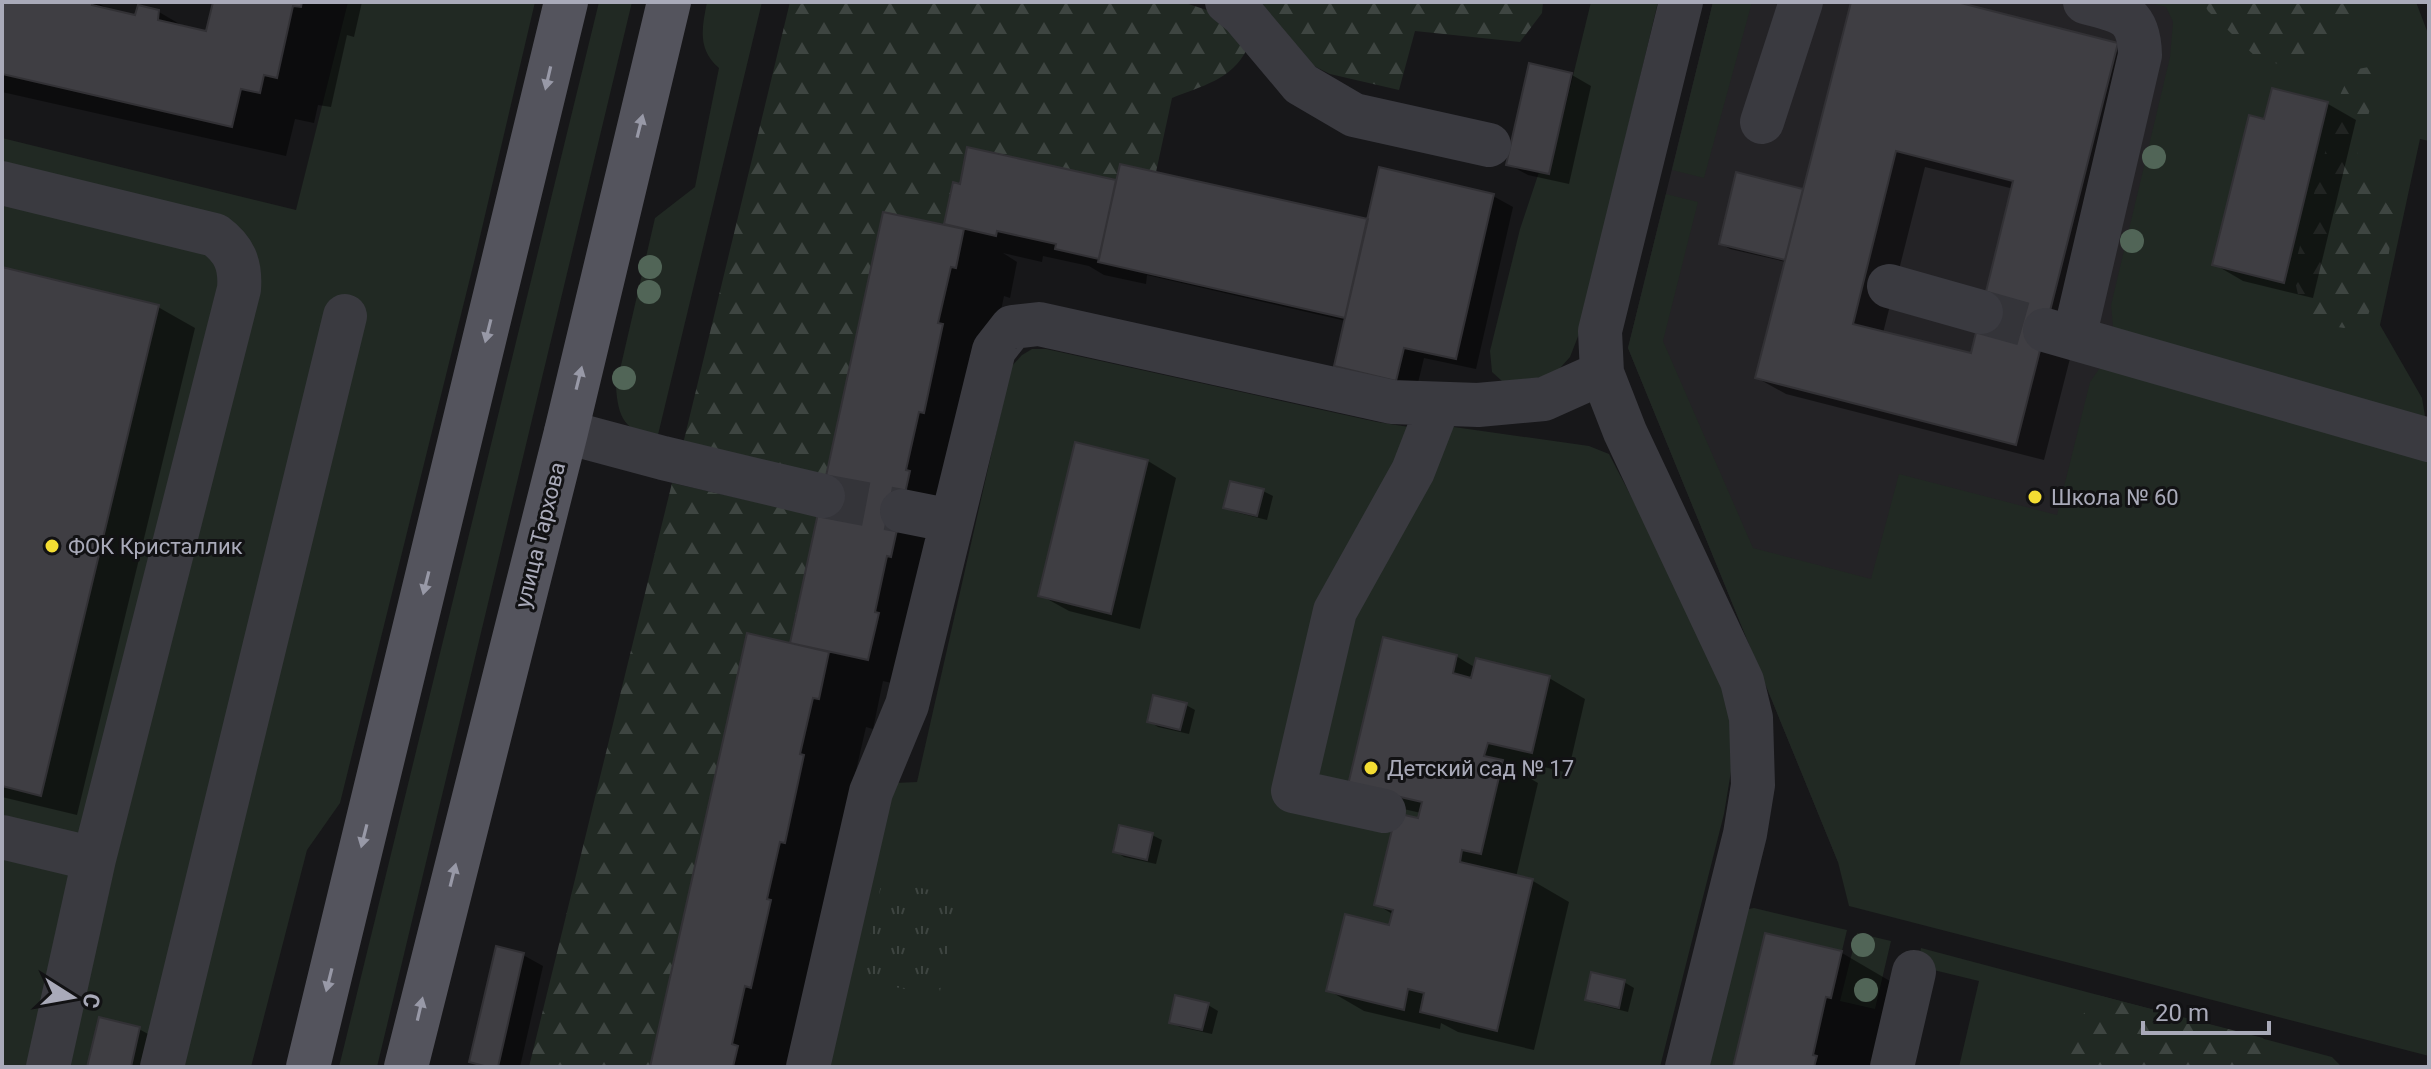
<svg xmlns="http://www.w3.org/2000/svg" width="2431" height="1069" viewBox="0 0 2431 1069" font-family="Roboto,sans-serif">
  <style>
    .built { fill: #242326 }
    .grass { fill: #212923 }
    .forest { fill: url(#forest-firs) }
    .park { fill: url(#park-tufts) }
    .shadow { fill: #0007; fill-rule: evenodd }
    .building { fill: #3f3e43; stroke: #323135; stroke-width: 2; fill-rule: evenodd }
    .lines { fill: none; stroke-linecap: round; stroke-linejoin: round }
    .minor-tunnel { stroke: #343439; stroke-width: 44; stroke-dasharray: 44 22; stroke-linecap: butt }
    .minor { stroke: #3a3a40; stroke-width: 44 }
    .major { stroke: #54545d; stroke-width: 44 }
    .tree { fill: #516557 }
    .oneway { fill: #9899a7 }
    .poi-dot { fill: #f4dd33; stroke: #121214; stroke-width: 3 }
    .labels { text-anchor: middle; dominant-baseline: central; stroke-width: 6; stroke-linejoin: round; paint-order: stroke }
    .poi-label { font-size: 22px; fill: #a9aab9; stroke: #121214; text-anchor: start }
    .street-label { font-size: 22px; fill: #a9aab9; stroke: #121214 }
  </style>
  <defs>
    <pattern id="forest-firs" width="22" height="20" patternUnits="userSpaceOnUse" patternTransform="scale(2)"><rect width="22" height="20" fill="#212923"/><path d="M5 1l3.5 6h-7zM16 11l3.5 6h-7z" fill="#3e4541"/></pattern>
    <pattern id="park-tufts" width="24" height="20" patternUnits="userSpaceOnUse" patternTransform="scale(2)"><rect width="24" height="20" fill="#212923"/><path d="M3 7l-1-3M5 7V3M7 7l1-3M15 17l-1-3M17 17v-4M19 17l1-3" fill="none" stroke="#3e4541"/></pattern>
  </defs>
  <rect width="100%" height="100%" fill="#171719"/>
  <path class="built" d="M 1713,2 L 2353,2 L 2284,283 L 2429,698 L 2429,989 L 1838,862 L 1628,348 Z"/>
  <path class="grass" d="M 348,2 L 535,2 L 475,258 L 340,803 L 307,850 L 251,1067 L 2,1067 L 2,138 L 296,210 Z
    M 599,2 L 632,2 L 377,1067 L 339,1067 Z
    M 707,2 L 762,2 L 657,439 C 625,431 618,418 616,387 L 655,218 L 695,187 L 719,68 C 697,49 702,28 707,2 Z
    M 1591,2 L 1658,2 L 1579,334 L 1570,357 L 1553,376 L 1503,382 L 1492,372 L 1490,351 L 1520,229 L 1539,172 L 1549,174 Z
    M 1713,2 L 1752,2 L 1704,178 L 1672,170 Z
    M 2146,2 L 2416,2 L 2429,36 L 2429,141 L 2420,139 L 2380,325 L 2422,398 L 2426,422 L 2113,327 L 2111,305 L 2170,57 L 2173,22 L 2166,7 Z
    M 1666,194 L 1698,202 L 1663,341 L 1753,548 L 1871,579 L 1899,474 L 2057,515 L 2090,382 L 2099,369 L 2118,365 L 2429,455 L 2429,1056 L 1849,906 L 1838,862 L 1628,348 Z
    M 1032,349 L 1046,349 L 1377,422 L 1422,429 L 1454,427 L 1589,446 L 1609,454 L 1710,647 L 1737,735 L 1724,814 L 1660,1067 L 822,1067 L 894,783 L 917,782 L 1011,367 L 1022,355 Z
    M 1754,908 L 1847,930 L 1842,951 L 1765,933 L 1733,1067 L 1698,1067 L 1743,910 Z
    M 1857,933 L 1891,941 L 1875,1009 L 1840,1001 Z
    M 1921,948 L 2332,1057 L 2342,1067 L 1959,1067 L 1979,981 L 1917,966 Z"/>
  <path class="forest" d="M 790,2 L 1182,2 L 1210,11 L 1247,49 C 1232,80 1201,86 1172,98 L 1156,172 L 1120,164 L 1116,180 L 968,147 L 960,184 L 953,183 L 944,224 L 883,212 L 826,479 L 683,444 Z
    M 1249,2 L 1543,2 L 1542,13 L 1520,42 L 1415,31 L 1399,90 L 1330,74 L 1310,64 Z
    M 2203,2 L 2346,2 L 2356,19 L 2323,44 L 2282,65 L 2257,58 L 2208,11 Z
    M 2369,67 L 2379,78 L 2355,161 L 2363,180 L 2379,192 L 2394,215 L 2388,260 L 2367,318 L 2344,328 L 2319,324 L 2299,299 L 2293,272 L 2341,93 L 2352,70 Z
    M 672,483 L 818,516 L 790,643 L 650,1067 L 529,1067 Z
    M 2097,995 L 2263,1038 L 2272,1063 L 2271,1067 L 2061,1067 L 2065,1040 Z"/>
  <path class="park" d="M 882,880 L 959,896 L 939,996 L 861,980 Z"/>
  <path class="shadow" d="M 2,2 L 96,2 L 114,12 L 136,18 L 159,12 L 188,29 L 208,34 L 215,2 L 362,2 L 354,37 L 347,35 L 331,107 L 318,105 L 314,123 L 295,119 L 286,156 L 2,92 Z
    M 1853,2 L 1949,2 L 2117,45 L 2146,62 L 2044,460 L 1786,394 L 1757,378 L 1786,262 L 1730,249 L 1721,244 L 1737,175 L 1804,191 ZM 1925,167 L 2014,189 L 1972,355 L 1883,333 Z
    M 1572,75 L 1591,86 L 1569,184 L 1528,175 L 1508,164 Z
    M 2273,91 L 2328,104 L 2356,120 L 2313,298 L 2243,281 L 2214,264 L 2266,122 Z
    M 969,149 L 1118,182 L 1369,222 L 1493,196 L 1513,207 L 1476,369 L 1424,358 L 1416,391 L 1356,376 L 1336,365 L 1346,321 L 1147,275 L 1146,284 L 1104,275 L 1089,266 L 1043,256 L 1042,262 L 1003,253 L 1017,262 L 1010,298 L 1004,296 L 922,690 L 883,681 L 873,729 L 866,727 L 788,1067 L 652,1067 L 792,645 L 954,228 L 946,223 L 961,186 Z
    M 2,269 L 158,307 L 195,328 L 77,815 L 2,797 Z
    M 1148,461 L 1176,478 L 1140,629 L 1069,611 L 1040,595 Z
    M 1263,491 L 1273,496 L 1267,520 L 1235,512 L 1225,507 Z
    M 1456,656 L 1476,668 L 1549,678 L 1585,699 L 1568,773 L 1524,762 L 1521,773 L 1538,783 L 1516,877 L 1533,881 L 1569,902 L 1534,1050 L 1458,1032 L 1441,1023 L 1440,1029 L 1364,1011 L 1328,990 L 1391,928 L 1394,915 L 1376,904 L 1421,813 L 1386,805 Z
    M 1186,705 L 1195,710 L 1189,734 L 1158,727 L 1149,721 Z
    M 1152,835 L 1162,840 L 1156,864 L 1124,857 L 1115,851 Z
    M 1766,935 L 1842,953 L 1895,984 L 1871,1067 L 1735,1067 Z
    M 523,955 L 543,966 L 520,1067 L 481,1067 L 471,1061 Z
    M 1624,982 L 1634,988 L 1628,1012 L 1596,1004 L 1587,999 Z
    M 1208,1005 L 1218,1011 L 1212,1034 L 1180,1027 L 1171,1022 Z
    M 139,1029 L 159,1040 L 153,1067 L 89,1067 Z"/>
  <path class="building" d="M 2,2 L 93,2 L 92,5 L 135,15 L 138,5 L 159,10 L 158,20 L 206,31 L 213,2 L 302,2 L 301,7 L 293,6 L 277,78 L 264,75 L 260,93 L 241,89 L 232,127 L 2,74 Z
    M 1851,2 L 1957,2 L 2118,43 L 2016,445 L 1755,378 ZM 1896,151 L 2013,181 L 1971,353 L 1853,324 Z
    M 1529,63 L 1572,73 L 1549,174 L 1506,165 Z
    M 2272,88 L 2328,102 L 2284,283 L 2212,265 L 2249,115 L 2264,119 Z
    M 967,147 L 1116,180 L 1099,259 L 1055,249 L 1056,244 L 997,231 L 996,236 L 944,224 L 953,182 L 960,184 Z
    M 1120,164 L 1368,219 L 1345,318 L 1098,262 Z
    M 1379,167 L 1494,194 L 1456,359 L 1404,348 L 1396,381 L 1334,366 Z
    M 1736,172 L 1803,189 L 1785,260 L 1719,244 Z
    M 883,212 L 964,229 L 956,268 L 951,267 L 938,323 L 943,324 L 924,413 L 919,412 L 906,470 L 910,471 L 891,557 L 887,556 L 875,612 L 879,613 L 868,660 L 790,643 Z
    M 2,267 L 159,305 L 41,796 L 2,786 Z
    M 1075,442 L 1148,460 L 1111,614 L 1038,596 Z
    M 1230,481 L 1264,489 L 1257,516 L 1223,508 Z
    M 747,633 L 829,652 L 819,699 L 813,698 L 800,754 L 804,755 L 785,843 L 780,842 L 767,899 L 771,900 L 751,988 L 745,986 L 732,1044 L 738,1046 L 733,1067 L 650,1067 Z
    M 1383,637 L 1457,655 L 1453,673 L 1471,678 L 1476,658 L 1550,676 L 1532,753 L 1488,743 L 1484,756 L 1503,760 L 1481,854 L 1462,850 L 1460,862 L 1533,879 L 1497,1031 L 1420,1012 L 1424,993 L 1408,989 L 1404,1010 L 1326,991 L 1345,914 L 1389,925 L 1393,910 L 1374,905 L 1396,813 L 1418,818 L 1422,802 L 1348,785 Z
    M 1153,695 L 1187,703 L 1180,730 L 1147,722 Z
    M 1119,825 L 1153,833 L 1147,860 L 1113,852 Z
    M 1765,933 L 1842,951 L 1831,998 L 1826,997 L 1813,1055 L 1817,1056 L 1814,1067 L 1733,1067 Z
    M 496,946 L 524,953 L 498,1067 L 488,1067 L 469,1062 Z
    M 1591,972 L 1625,980 L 1619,1008 L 1585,1000 Z
    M 1175,995 L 1209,1003 L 1202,1030 L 1169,1023 Z
    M 99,1017 L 140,1027 L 131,1067 L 87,1067 Z"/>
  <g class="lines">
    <path class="minor-tunnel" d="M 1981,312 L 2045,330
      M 823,496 L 902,511"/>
    <path class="minor" d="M 1227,2 L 1243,15 L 1301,84 L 1354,115 L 1489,145
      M 1681,2 L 1600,331 L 1602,373 L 1625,432 L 1742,681 L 1751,718 L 1753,785 L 1745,834 L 1687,1067
      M 1762,122 L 1801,2
      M 2,183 L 215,235 C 234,249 241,264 239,289 L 94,859 L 48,1067
      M 1889,286 L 1981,312
      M 2045,330 L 2429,440
      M 2074,338 L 2140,55 C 2139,12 2121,12 2085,2
      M 566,432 L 663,458 L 823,496
      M 902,511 L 952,521
      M 1384,811 L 1293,791 L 1335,611 L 1413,471 L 1439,404
      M 2,837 L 94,859
      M 162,1067 L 345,316
      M 808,1067 L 871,792 L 907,705 L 994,350 L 1012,327 L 1039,324 L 1392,402 L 1478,405 L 1544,399 L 1602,373
      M 1892,1067 L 1914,972"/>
    <path class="major" d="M 308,1067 L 566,2
      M 406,1067 L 566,432 L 669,2"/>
  </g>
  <g class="tree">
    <circle cx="2154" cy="157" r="12"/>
    <circle cx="2132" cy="241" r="12"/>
    <circle cx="650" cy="267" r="12"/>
    <circle cx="649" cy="292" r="12"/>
    <circle cx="624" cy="378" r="12"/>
    <circle cx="1863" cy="945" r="12"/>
    <circle cx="1866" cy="990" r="12"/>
  </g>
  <defs><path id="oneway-solid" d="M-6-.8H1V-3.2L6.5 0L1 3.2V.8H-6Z" transform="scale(2)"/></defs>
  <g class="oneway">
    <use href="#oneway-solid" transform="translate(548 78) rotate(103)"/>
    <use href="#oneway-solid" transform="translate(640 126) rotate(-76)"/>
    <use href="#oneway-solid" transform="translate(488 331) rotate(104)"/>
    <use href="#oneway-solid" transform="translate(579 378) rotate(-76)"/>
    <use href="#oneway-solid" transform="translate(426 583) rotate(104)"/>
    <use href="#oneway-solid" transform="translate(364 836) rotate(104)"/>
    <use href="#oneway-solid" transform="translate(453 875) rotate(-76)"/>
    <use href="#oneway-solid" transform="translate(329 980) rotate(104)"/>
    <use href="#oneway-solid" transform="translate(420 1009) rotate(-77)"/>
  </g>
  <g class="poi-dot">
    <circle cx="2035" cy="497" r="8"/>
    <circle cx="52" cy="546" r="8"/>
    <circle cx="1371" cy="768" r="8"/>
  </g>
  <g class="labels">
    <g class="poi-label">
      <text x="2051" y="497">Школа № 60</text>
      <text x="68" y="546">ФОК Кристаллик</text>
      <text x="1387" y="768">Детский сад № 17</text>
    </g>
    <g class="street-label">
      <text transform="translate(540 535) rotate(-76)">улица Тархова</text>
    </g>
  </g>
  <rect width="2431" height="1069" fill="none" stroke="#a9aab9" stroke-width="8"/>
  <g transform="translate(72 997) rotate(101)" stroke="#121214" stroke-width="6" paint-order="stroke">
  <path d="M0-6L14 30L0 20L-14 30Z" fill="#a9aab9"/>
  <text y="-12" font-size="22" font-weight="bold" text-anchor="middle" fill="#a9aab9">С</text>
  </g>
  <path d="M2143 1021v12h126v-12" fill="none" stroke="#a9aab9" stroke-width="4"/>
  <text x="2155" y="1021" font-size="24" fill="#a9aab9" stroke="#121214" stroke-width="6" paint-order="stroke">20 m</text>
</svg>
